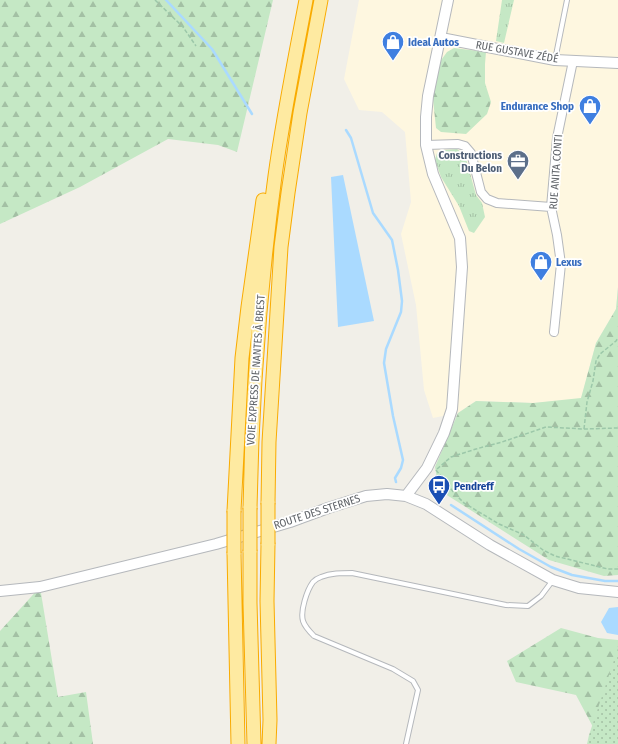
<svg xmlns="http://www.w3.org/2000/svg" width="618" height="744" viewBox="0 0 618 744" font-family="'Fira Sans Condensed',sans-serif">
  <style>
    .commercial { fill: #fef7e0 }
    .grass { fill: url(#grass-tufts) }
    .forest { fill: url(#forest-firs) }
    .park { fill: url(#park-dots) }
    .water { fill: #aadaff }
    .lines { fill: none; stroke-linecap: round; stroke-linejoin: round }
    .stream { stroke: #aadaff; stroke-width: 2.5 }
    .service-casing { stroke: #b5b8bc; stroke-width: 6 }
    .minor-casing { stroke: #b5b8bc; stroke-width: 10 }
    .tertiary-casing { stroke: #b5b8bc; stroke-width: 12 }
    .trunk-casing { stroke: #f9ab00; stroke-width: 15 }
    .path { stroke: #9cc7a9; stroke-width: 1.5; stroke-dasharray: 4 2; stroke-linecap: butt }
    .service { stroke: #fff; stroke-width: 4 }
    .minor { stroke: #fff; stroke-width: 8 }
    .tertiary { stroke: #fff; stroke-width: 10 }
    .trunk { stroke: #feeaa1; stroke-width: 13 }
    .trunk-bridge-casing { stroke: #f9ab00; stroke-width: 15; stroke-linecap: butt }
    .trunk-bridge { stroke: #feeaa1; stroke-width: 13 }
    .labels { text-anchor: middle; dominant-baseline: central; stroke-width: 3.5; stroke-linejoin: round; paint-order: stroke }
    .shop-label { font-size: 11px; font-weight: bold; fill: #366cbe; stroke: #fff; text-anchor: start }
    .street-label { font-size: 11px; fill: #5f6368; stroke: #fff }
    .service-label { font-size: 11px; font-weight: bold; fill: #4e5e75; stroke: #fff; text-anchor: end }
    .transit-label { font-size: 11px; font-weight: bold; fill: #164399; stroke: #fff; text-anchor: start }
  </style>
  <defs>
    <pattern id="grass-tufts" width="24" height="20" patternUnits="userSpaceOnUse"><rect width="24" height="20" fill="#c5e8c5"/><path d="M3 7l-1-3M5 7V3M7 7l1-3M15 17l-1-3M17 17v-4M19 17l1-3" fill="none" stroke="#a3c0a4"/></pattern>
    <pattern id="forest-firs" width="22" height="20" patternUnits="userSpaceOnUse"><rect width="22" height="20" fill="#c5e8c5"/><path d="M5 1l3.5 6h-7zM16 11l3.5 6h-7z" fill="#a3c0a4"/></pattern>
    <pattern id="park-dots" width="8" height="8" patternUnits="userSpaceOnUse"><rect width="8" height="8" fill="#c5e8c5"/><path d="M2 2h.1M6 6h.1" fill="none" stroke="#a3c0a4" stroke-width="1.8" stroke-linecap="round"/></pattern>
  </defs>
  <rect width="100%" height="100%" fill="#f1efe8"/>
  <path class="commercial" d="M 359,0 L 618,0 L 618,287 L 616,309 L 596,343 L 581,399 L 533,403 L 476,401 L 458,413 L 433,418 L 424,390 L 416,305 L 401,234 L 411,202 L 405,132 L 382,112 L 359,110 L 344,79 Z"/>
  <path class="grass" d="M 502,0 L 514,0 L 504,43 L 496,41 Z
    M 457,149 L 465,155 L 476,195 L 482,203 L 485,217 L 474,233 L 469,231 L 459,206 L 441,177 L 435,160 L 437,153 L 444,150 Z"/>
  <path class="forest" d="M 0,0 L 273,0 L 237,152 L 218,145 L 168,139 L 80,187 L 0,224 Z
    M 454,48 L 486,52 L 485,64 L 485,83 L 491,102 L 487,114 L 466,134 L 441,132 L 436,128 L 433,99 L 439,63 L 447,52 Z
    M 618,287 L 618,575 L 604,576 L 549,560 L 439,490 L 435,467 L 458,413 L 476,401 L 533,403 L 581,398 L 596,343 L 616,309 Z
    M 40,587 L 58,697 L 86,692 L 93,744 L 0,744 L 0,631 Z
    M 561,628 L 598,638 L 618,640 L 618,744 L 602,744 L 576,695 L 516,682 L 507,661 Z"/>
  <path class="park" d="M 618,648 L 618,744 L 587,744 L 589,735 Z"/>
  <path class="water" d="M 343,175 L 374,321 L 338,327 L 331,177 Z
    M 618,607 L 618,635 L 607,633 L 601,622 L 609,608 Z"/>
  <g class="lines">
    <path class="stream" d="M 166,0 L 212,49 L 252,114
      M 346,130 L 351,138 L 373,213 L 392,240 L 398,270 L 402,301 L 401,312 L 386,349 L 384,363 L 393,416 L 403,460 L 401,468 L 395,478 L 396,482
      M 451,505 L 519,549 L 551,567 L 572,575 L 605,581 L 618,581"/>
    <g class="service-casing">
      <path id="service" d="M 555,60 L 567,0
        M 406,744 L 418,690 L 413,681 L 393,669 L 314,636 C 310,632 305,627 303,621 C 300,611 307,590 313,582 C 315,580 318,578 321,577 C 331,573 341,573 352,573 L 506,605 L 528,606 L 541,596 L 553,580"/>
    </g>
    <g class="minor-casing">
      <path id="minor" d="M 426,145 L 458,144 L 465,146 L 471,153 L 481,192 L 487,199 L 497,203 L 551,207
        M 554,332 L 561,264 L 557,235 L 551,207 L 557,138 L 573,61"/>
    </g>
    <g class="tertiary-casing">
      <path id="tertiary" d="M 441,38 L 555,60 L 618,63
        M 406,496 L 427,468 L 444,433 L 452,409 L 462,267 L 460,238 L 433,174 L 426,145 L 426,117 L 428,96 L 448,0
        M 0,591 L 40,587 L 216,544 L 290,522 L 328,508 L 366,496 L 387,494 L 406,496 L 426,504 L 490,545 L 553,580 L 579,588 L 618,592"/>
    </g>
    <g class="trunk-casing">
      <path id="trunk" d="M 268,503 L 269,442 L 281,247 L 288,193 L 300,113 L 321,0
        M 250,508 C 252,396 260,286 275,176 C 283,117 295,58 306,0
        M 234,511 L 242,358 L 248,307 L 263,200
        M 268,544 L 267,601 L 270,720 L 269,744
        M 250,551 L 250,603 L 254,744
        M 234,553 L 238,744"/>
    </g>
    <path class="path" d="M 155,0 L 183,27 L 196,46
      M 584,429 L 587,402 L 593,381 L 596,361 L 600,354 L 616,341 L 618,338
      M 437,469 L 451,457 L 476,449 L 502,442 L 546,427 L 584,429 L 618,428
      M 436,470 L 455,494 L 464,503 L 499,524 L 524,535 L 543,550 L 555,556 L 608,569 L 618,569"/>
    <use href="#service" class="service"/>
    <use href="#minor" class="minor"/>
    <use href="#tertiary" class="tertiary"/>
    <use href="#trunk" class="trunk"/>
    <g class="trunk-bridge-casing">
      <path id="trunk-bridge" d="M 234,511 L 234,553
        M 268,544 L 268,503
        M 250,551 L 250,508"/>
    </g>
    <use href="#trunk-bridge" class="trunk-bridge"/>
  </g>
  <defs>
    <g id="shop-pin" transform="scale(1.15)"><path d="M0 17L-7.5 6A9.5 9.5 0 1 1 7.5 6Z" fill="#3f7fe0" stroke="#fff"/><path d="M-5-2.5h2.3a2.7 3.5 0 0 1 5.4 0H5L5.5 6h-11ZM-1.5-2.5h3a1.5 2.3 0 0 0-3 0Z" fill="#fff"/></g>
    <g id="office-pin" transform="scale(1.15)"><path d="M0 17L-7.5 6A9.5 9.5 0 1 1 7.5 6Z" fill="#5c6f8a" stroke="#fff"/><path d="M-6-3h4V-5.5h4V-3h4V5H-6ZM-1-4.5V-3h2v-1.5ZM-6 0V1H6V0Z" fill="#fff"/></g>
    <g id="bus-pin" transform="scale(1.15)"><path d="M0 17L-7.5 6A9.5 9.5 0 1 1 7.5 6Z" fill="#1a4fb4" stroke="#fff"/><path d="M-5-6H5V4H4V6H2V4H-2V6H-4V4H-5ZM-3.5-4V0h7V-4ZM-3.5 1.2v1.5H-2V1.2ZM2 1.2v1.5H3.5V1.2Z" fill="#fff"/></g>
  </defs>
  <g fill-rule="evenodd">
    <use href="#shop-pin" x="393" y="42"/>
    <use href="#shop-pin" x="590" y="106"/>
    <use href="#office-pin" x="518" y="161"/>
    <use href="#shop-pin" x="541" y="262"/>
    <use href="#bus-pin" x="439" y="486"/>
  </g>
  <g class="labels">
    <g class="shop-label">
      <text x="408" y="42">Ideal Autos</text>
      <text x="574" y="106" text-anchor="end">Endurance Shop</text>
      <text x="556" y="262">Lexus</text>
    </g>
    <g class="street-label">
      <text transform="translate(517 52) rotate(10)">RUE GUSTAVE ZÉDÉ</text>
      <text transform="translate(556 172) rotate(-86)">RUE ANITA CONTI</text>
      <text transform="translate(256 370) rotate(-86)">VOIE EXPRESS DE NANTES À BREST</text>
      <text transform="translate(317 512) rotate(-18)">ROUTE DES STERNES</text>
    </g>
    <g class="service-label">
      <text x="502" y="155">Constructions<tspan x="502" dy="13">Du Belon</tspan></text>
    </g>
    <g class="transit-label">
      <text x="454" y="486">Pendreff</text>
    </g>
  </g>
</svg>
